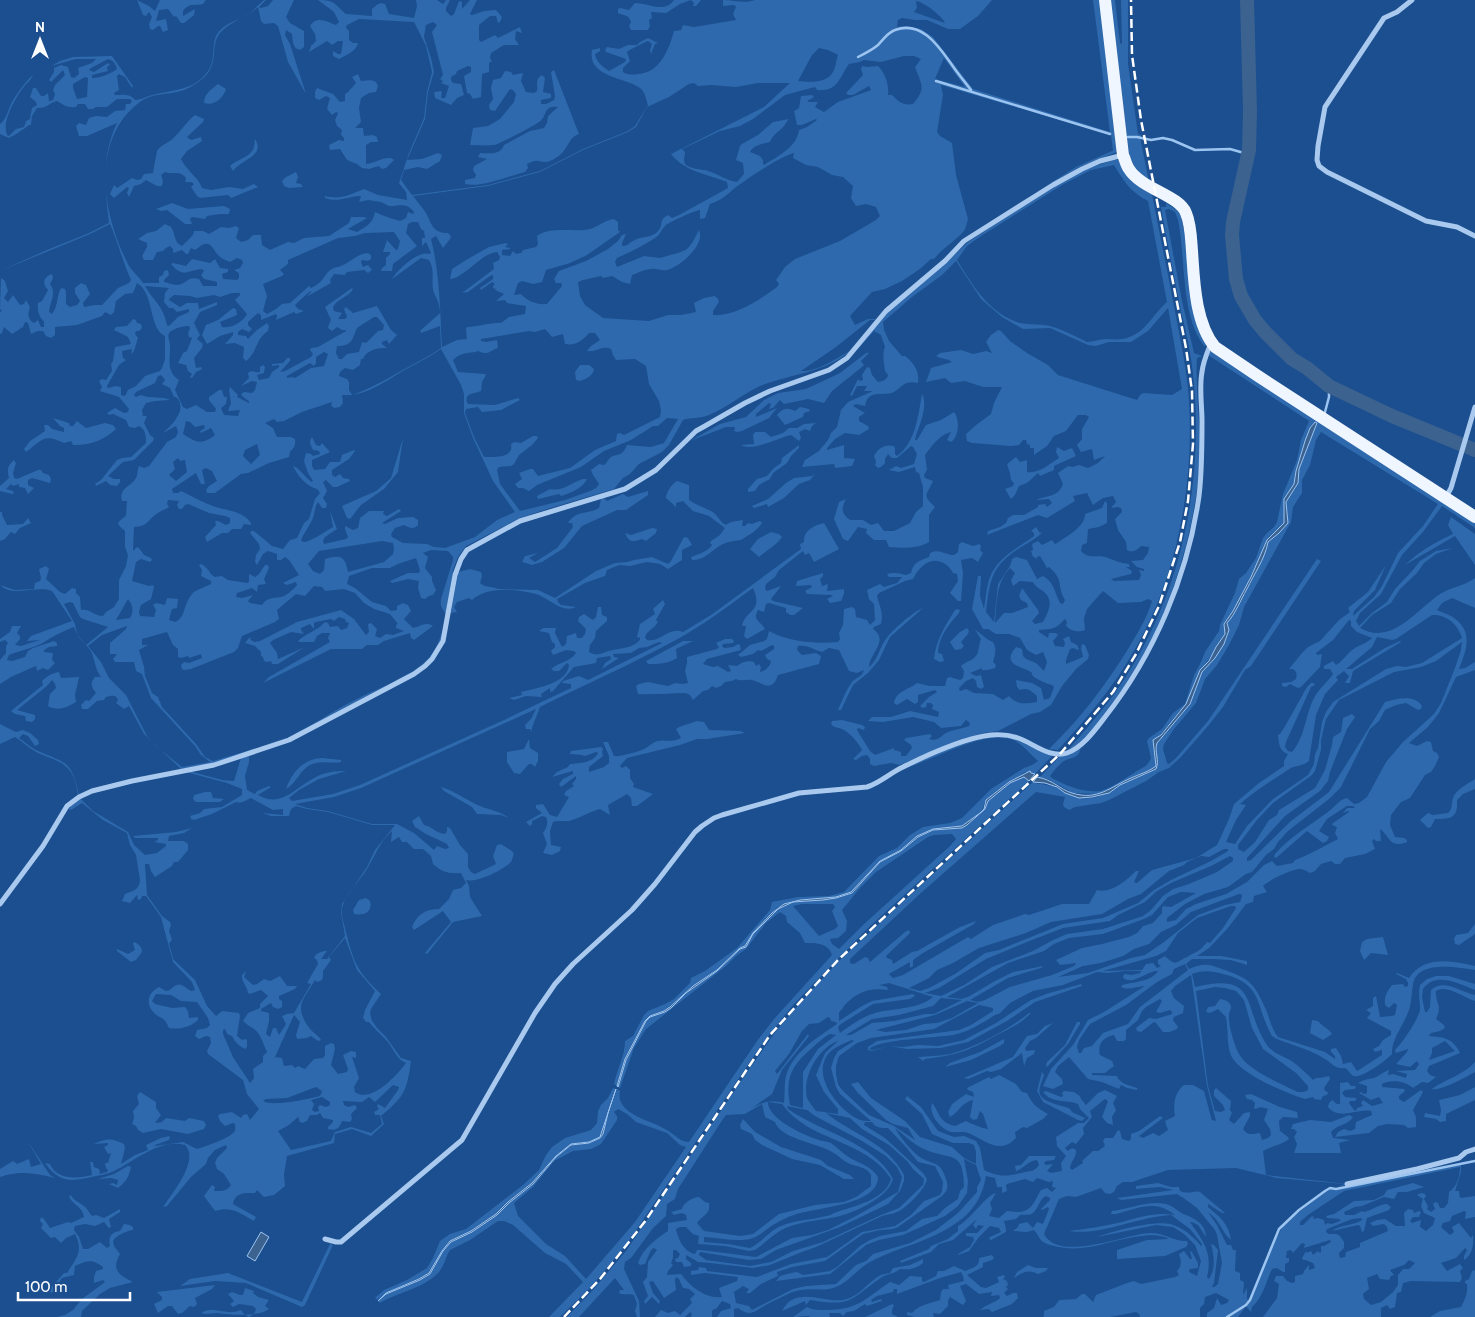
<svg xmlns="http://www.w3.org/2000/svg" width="1475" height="1317" viewBox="0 0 1475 1317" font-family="Cabin,sans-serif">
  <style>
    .green { fill: #2e69ad; fill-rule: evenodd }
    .water { fill: #3c6290; stroke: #9cc4f0 }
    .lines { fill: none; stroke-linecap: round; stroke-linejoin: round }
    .stream { stroke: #9cc4f0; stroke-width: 2.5 }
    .river { stroke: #3c6290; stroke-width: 14 }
    .minor { stroke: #a9c9ee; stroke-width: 5 }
    .primary { stroke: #f0f6ff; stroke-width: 12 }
    .rail { stroke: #fff; stroke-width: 2.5; stroke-dasharray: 9 4; stroke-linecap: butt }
  </style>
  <rect width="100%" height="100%" fill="#1b4f8f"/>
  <path class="green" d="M 137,0 L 149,6 L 155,11 L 160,0 L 206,0 L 203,4 C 196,6 189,2 183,11 L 183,16 L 195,9 L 194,15 L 184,23 L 181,23 L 176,16 L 174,17 L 168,9 L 159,10 L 156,21 L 166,19 L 168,30 L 163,32 L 160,26 L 158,26 L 153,30 L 150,29 L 149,24 L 152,17 L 149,12 L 146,16 L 143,15 Z
    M 264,0 L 266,0 L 259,7 L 261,8 L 268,6 L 273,0 L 294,0 L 286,17 L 290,23 L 304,31 L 304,47 L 300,50 C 292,48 293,41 292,34 L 286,30 L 285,35 L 290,44 L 306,94 L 288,62 L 278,26 L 274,23 L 264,24 L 261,21 L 258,7 C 247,17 229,22 220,33 C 209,46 221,65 201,80 C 195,85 187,89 181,91 C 167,95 152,93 140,102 C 90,139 102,213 127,262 C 131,271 138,275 143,283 L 159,283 L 159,277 L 163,275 L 164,271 L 168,270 L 169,275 L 164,280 L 164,282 C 169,283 174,285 178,285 C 188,283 187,276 199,279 L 203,286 L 217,286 L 217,282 L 204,279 L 201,275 L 204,271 L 202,269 C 187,270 184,279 171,264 L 173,263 L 186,266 L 192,259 L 210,263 L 215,259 L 220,268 L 228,269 L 228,272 L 222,274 L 223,279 L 237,280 L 239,278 L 239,273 L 234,270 L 240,268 L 243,263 L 242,260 L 237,258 L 230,262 C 226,260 221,259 218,255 C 214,251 211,240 202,245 C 200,246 198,248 195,250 L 191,248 L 188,254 L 186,254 L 182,250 L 173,253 L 173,249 L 170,246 L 166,248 L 163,251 L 157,252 L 153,260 L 144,260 L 142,256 L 147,247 L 147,243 L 138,239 L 147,233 L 156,231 L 165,224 L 171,227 C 176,234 173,242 182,246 L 193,235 L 194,231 L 203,231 L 209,234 L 221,227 L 229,228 L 236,226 L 239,228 L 236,238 L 241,242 L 248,240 L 253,235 L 261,235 L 262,245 L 270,250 L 288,242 L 294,243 L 304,238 L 329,236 L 349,223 L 351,217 L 364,217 L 367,218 L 348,229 L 357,232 C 367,226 373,223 375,212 C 383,216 391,218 400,221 L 406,218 L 408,212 L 413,214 L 414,212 C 407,202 399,206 389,206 L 381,202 L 368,200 L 359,202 L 361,196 C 348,196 338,203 325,198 L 325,196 C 341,200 348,195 364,189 L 378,195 L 407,200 L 406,192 L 399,183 L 409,153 L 424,118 L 427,92 L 432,72 L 426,46 L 414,22 L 359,19 L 347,25 L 346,28 L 349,31 L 349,40 L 353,43 L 358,43 C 357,51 346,55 339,59 L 333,56 L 333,51 L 338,54 L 341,54 L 343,41 L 338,41 L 332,45 L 327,41 L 309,52 L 311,46 L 316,41 L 315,34 L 310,26 C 317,15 327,22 336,25 L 339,22 L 334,12 L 318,0 C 336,0 334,4 346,14 L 372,16 L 372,9 C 377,5 379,2 385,4 L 389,14 L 414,18 L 417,6 L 416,0 L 437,0 L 443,4 L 446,0 L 450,0 L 446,8 L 446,11 L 451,16 L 454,14 L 459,1 L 462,2 L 462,9 L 470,0 L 477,0 L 470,14 L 472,15 L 484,11 L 496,10 L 502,17 L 500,22 L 498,23 L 496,16 L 490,16 L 479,25 L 479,40 L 481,42 L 495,35 L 498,38 L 520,27 L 522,33 L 516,31 L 515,39 L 519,45 L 504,45 L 491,53 L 490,58 L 492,61 L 489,63 L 489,72 L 482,74 L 481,97 L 473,99 L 470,94 L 467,93 L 464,76 L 471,72 L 471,67 L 468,66 L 457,71 L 456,74 L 451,77 L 451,80 L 453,83 L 461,84 L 464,95 L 457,98 L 451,105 L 435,98 L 434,92 L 441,91 L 442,92 L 441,98 L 445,98 L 449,86 L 441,83 L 443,81 L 440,79 L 443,75 L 432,32 L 437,25 L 433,22 L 426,25 L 424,37 L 431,58 L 434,72 L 428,92 L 425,119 L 407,160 L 422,159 L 438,153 L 442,155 L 440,161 L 427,169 L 418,167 L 404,170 L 401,180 L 412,195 L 488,185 L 540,171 L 583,149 L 628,131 L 635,126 L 648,105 C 646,100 645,91 640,88 C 625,77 587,77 592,50 L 600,48 L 600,51 L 595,54 C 596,62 603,67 609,71 L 625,62 L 626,59 L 606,52 L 605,50 L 607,47 L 619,49 L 628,45 L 637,45 L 640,42 L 648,38 L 658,43 L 655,44 L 651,54 L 650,50 L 652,44 L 648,41 C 645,42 629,50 627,52 L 630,61 L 623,68 L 623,72 C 628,75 632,75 638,74 C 660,73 669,49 674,31 L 681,30 L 683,25 L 694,27 L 736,20 L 733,14 L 736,7 L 734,5 L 723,6 L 723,0 C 735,0 743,4 755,0 L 992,0 L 978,16 L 960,29 L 948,29 L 927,20 L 915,20 L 902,18 L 898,20 L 897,27 L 907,26 L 921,29 L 933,37 L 973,89 L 1110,132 L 1093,0 L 1100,0 L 1117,152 L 1079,167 L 1029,197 L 1076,167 L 1112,151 L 1113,150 L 1111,135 L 941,85 L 943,95 L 937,132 L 940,136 L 952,143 L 956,175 L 968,219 C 967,222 966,228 964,231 C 955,241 943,248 934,259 L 931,259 L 920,269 L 902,281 L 885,289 L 872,292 L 850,316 L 855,325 L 868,319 L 875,319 L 875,320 L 870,320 L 836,347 L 801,371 C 818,372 836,358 850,351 C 825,373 790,374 760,386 C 743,394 728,407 709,415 C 700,419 691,417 683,420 L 669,445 L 662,452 L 639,464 L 630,474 L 623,478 L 614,489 L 544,510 L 520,518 L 466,546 L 458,557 L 453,570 L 442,636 C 437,650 429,660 417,669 L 302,731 L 230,758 L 209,764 L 181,769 L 144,734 L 129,706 L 124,709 L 116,703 L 118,700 C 116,694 111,696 106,697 L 104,700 L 97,701 L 88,709 L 82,709 L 81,705 L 86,700 L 89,701 L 96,693 C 91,687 90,683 95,677 L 101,677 C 94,668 95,657 90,650 C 84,641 78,640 74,627 C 62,632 57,634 46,641 C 35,648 21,650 9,655 L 7,660 L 12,661 L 25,657 L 28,651 L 33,648 L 54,641 L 57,643 L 57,646 L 49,647 L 44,650 L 44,652 L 53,653 L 52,660 L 55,663 L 48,670 L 43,668 L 37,671 L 36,666 L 11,677 L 0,684 L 0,660 L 6,653 L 6,646 L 8,643 L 5,640 L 0,642 L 0,639 L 10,632 L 12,626 L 21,626 L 17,633 L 20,636 L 20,639 L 15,645 L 21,646 L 40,640 L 27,641 L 31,636 L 72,621 L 52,591 C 36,585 13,598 0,585 L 15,590 L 34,589 L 35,583 L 40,581 L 41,578 L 39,569 L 46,566 L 49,569 L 46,579 L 60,592 L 65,594 L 72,588 L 76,589 L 76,593 L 80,597 L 81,610 C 90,608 94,616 103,616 L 106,612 L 114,607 L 119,599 L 119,580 L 126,566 L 128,555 L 125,547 L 125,531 C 112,521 121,522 126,515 L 127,501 L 122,501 C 118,488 131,487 136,478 C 138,475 137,470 139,466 L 144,468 L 149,466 L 167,442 L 176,437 L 178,432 L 176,426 L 163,433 C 170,427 183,414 180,404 C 180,401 178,399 176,397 L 174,397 L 170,388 L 162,384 L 165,380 L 161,375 L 158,376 L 155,383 L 136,392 L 134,395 L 136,397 L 141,395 C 151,399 162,396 170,400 L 155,401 L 146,403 L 142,410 L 143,416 L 147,416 L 144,423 L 150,435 L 154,438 L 153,441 L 134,460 L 123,462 L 108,476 L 114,479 L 120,479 L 120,482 L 117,486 L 110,485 L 106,481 L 96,486 L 95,484 L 101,480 L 117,460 L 122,458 L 131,457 L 146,443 C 146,436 146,430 139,426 L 135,428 L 129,427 L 126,420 L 113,414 L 109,415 L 107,413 L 115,408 L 124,413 L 128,412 L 129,409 L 119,397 L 100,391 L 102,387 L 99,381 L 102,379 L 106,380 L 112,371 L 111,364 L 113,361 L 115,347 L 131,344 L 128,337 L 114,330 L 116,327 L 127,326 L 133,319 L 136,320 L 137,323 L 141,324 L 142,328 L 139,331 L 136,331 L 135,334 L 138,338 L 134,351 L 131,354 L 132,349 L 122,351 L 123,358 L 126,360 L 119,365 L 107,386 L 108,388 L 116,386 L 121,387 L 121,395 L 125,396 L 128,390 L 136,386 L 145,376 L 160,371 L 162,368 L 165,359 L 165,336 C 148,328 155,294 137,283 L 133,293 L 125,294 L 116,301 L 114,312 L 111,315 L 105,312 L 102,316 L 77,325 L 55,327 L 55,335 L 51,338 L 46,336 L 43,331 L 38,331 L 31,334 L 28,323 L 25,322 L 23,327 L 12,334 L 4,327 L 2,333 L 0,334 L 0,312 L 2,311 L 0,309 L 1,278 L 5,281 L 8,291 L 4,298 L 8,302 L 13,295 L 20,305 L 24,304 L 26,300 L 30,307 C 28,313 27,319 34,323 L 38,320 L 41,327 L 44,327 L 44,322 C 39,316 37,312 38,303 L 42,301 L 48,290 C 42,284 43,277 52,274 L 53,278 L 50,284 C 57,293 50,302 49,312 L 52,314 C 59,304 56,297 61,288 L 65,289 L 66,292 L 66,304 L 70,307 L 77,305 L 80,301 L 75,293 L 75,288 L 81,283 L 86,285 L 90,294 L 83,303 L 84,307 L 95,305 L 102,305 L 118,288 L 129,283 L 131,280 C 123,262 118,243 110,224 L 90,234 L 0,271 L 47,250 L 89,233 L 109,223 C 105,188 101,156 117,123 L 87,136 L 79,136 L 76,126 L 79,123 L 86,125 L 89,118 L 96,116 L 107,117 L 115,111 L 125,110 L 126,104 L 130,104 L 132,101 L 130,99 L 117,99 L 107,107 L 96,107 L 93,109 L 88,109 L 85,104 L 78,104 L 76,107 C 67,108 64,105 57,101 C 48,103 49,108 37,108 L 32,116 L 31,125 L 29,125 C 27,127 12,137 9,138 L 0,134 L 0,124 C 7,119 8,109 12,102 C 18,92 24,83 33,75 C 31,81 26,83 23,88 C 15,98 0,125 8,136 L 10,135 L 16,129 L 24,127 L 26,121 L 30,119 L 32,108 L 37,105 L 36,102 L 30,97 L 33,88 L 36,88 L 41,96 L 44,96 L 48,93 L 49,101 L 53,100 L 55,94 L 53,90 L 55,85 L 65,75 L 63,70 L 51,82 L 49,80 L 54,72 L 54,68 L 61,65 L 68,67 L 71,77 L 74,78 L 79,74 L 78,68 L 92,63 L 96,59 L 76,59 L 51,66 L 60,61 L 73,57 L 112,56 L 133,86 L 132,88 L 125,77 L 119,74 L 117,76 L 119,90 L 114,93 L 115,95 C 122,95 130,93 135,100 C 142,100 146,96 153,95 C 172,90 196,90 208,71 C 216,60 211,45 217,34 C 224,23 240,20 250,13 C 255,9 259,4 264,0 ZM 916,1 C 924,2 942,16 945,23 L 914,12 L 917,8 ZM 819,48 L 828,50 L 838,55 C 836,60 836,67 833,72 C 826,84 809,82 798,81 L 812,55 ZM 904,56 L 914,56 L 921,59 L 915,67 C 921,84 927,88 913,104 C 903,106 898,101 892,95 L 888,95 C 889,85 886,74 878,66 L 868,67 L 862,66 L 861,69 L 863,75 L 846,93 L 848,95 L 853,95 L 869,86 L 871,90 L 838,102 L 824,112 L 815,107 L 818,102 L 809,102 L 807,101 L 814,97 L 812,95 L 801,96 L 799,108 L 794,111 L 797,125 L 802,125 L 816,119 L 817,120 L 807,127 L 799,130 C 797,147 778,156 764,165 L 763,163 L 763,160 L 760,156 L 750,152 C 753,145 762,144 770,142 C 773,134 779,132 784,126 C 786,123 787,121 789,119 L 773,122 L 758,135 L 742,144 L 740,146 L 736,160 L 743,163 L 744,174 L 737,182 C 727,181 718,174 708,171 C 701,169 690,169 685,164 C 683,160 685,156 685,152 L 682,149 L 720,131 L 740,126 L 753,119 L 785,95 L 815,87 L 817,90 C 839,92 839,77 849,64 L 860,62 L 864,60 L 881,62 ZM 944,58 L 965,87 L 935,79 ZM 108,59 C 114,61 115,63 117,69 C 112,73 98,79 92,78 L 92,75 L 108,71 L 107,67 L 110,65 L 108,63 L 94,72 L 89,70 L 91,68 ZM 85,77 L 88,78 L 87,97 L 77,99 L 73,88 L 73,84 ZM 694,83 L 698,86 L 711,85 L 736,87 L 758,83 L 790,83 L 764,107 L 671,154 C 685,172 707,174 727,182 L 728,188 L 679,215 L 672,218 L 668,215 C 658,220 664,225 658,231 C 653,238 640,236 633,241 C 628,244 627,246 622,246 L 622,243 L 626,234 L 622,235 L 618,241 L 608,249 L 586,261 L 559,271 L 554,279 L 556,283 L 561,283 L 562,286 L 547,304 C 537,305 527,301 521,294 L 514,295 L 518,283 L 522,281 L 533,284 L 542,282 L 546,270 L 570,263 L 587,255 L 620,232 L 618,230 L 618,222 L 614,219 C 603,220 595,230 584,230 C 571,231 548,227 537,236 L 538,244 L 536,247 L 523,250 L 521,253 L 516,254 L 513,251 L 510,256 L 502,255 L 502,250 L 510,249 L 510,248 L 505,247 L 508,244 L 506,243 L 489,247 L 466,260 L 452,269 L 450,279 C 465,278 481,253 497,252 L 500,257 L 499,260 L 493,263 L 494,269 L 462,293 L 468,292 L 490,276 L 493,275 L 493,279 L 480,288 L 481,290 L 492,282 L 495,284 L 493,286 L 493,288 L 496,289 L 495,290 L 504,294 L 496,301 L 505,300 L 507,303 L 526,306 L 525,314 L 509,317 L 501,323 C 493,322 478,327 467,327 L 466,329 L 467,339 L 457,340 L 442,347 C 440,311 440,274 431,239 L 436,236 L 443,248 L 450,239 L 451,236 L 448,233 C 433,233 432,225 426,213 C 422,207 417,201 413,196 L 488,186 L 540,172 L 583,150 L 628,132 L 636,127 L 647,107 L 669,97 L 689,84 ZM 794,153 L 793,158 L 806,165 L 818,167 L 832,175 L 843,177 L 853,186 L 851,198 L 856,206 L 866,204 L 876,207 L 880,216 L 876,220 L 840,241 L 795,259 L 785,267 L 776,280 L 779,284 L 777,287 C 761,299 734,317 713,315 L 713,311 L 719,302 L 718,299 L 715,296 L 704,298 L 694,303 L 696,312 L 681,315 L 668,315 L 649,321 L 603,318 L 585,305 L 580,296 L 578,282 L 583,280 L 601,276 L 603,278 L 612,276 L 622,282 L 630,284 L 632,275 C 638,273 645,269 651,269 C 656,268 662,271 667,270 C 680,267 706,244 699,230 L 692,243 L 687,249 L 681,252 L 660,258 L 644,256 L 617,267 L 615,262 L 617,258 C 630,252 643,246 655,238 C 660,235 661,230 665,226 C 667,223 696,210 700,210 L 700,219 L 705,218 L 710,204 C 722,200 727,195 736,187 C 750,177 779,157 794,153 ZM 412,222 L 418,222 L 421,229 L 424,231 L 425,238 L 422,238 L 422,246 L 426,242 L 431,253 L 429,254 C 419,250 397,270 392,279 L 421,258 L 429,260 C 436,271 430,282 434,293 C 437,300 440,304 440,313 L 420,331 L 421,333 L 440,326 L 441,348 C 431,355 421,360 410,366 C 390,377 374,387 352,395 L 349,390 L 349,382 L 347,379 L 339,376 L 340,372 L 345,368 L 353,370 L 360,365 L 361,359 L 363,359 C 367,349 379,348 387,348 L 382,344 L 382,342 L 387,340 L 389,344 L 397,335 L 391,330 L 377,306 L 353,313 L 346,307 L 344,309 L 347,317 L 345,319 L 338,319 L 342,313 L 334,311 L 333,307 C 338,298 349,297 353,289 L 352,288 L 325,307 L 331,320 L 328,327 L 329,329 L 332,331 L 337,327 L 342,330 L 346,330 L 346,331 L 318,347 L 311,348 L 310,350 L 313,354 L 311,357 L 285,371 L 280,372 L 290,361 L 290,358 L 287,358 L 283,363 L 272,364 L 272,366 L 279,365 L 279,367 L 272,372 L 269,378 L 259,380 L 257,375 L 264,373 L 265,367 L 263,365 L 260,367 L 260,372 C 254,373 252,369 248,373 L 249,378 L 241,386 L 252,381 L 257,382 L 255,390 L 252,393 L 244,392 L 241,394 L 243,397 L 249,401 L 249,403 L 237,397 L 238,395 L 230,387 L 229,390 L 231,403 L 228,411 L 240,410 L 238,416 L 224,415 L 221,408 L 226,404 L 227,397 L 224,397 L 222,390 L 219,390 L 209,397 L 209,400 L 216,409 L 215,412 L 207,412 L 196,405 L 187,409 L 183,407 L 175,390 L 179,380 C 165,371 171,357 170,344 C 169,340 167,335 170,332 C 175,328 183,326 189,326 L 190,328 L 188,334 L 189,337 L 192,338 L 187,351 L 183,353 L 178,363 L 186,365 L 188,371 L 192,374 L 190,377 L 192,378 L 196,372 L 202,369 L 201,367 L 196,368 L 194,358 L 202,348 L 203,344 L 197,339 L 200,335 L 194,323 L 200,312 L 217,305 L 217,302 L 199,309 L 198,303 L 187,303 L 180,307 L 169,300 L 169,299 L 174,295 L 190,296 L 197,298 L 214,295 L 220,297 L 232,293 L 240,293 L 240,295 L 235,300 L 247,314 C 243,322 231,329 222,327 L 220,322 L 237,315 L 236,309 L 233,308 L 218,320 L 206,325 L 202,335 L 207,344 L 220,336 L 233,332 L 233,335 L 225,344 L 235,343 L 244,347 L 243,358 L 246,361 C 258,352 255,339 268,331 L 269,326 L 267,323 L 257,330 L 248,339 L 246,336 L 238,335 L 238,332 L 242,329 L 249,332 L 252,329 L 248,325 L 248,322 L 258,313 L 261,315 L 261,320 L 276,314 L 277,316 L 276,320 L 294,312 L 296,314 L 304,311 L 298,309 L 295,305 L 309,292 L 312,291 L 306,297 L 331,283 L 330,280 L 334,274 L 345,275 L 347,272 L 364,270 L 368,273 L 372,270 L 368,265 L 363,267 L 361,262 L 362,260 L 368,261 L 371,259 L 371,255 L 368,253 C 355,255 354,260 343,265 C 340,267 335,267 332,269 C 323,274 326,281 311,288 L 309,286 L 290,303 L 282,304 L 276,309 L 267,314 L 263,311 L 267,296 L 263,284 L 282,276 L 284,274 L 280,270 L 288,264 L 288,260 L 338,238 L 355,236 L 365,233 L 394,232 L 400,241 L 398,249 L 396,250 L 387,240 L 383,252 L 390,252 L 390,254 L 386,258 L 386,265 L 382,268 L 381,271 L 392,271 L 393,264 L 417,246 L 406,233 L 408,224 ZM 145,286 L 169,288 L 165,293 L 164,302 L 169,308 L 173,308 L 177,312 L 189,309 L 189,312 L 178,317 L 169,326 L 167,325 C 163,305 154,302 145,286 ZM 374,317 L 377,317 L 384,325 L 383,330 L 378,331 L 366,343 L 362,342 L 359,352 L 347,354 L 342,359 L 339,359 L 336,353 L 337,346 C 353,346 352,339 357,328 ZM 545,329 L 552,337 L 563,334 L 565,344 C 576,346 582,341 589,333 L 595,333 L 600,340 L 591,346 L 587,351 C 596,353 602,345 611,349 L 613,355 L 616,360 L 635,359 L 646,366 L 649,384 L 659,401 L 661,410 L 660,417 L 624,435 L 620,433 L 617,434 L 616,441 L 595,450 L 570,468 L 538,476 L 533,469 L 530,469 L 519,473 L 522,479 L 515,484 L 518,488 L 523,488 L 529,491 L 537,485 L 581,467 L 604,451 L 631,440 L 653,426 L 658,426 L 667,418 L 678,419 L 664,443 L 651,447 L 627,445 C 622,459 615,452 609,459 C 607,461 606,464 604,465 L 599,464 L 591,470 L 593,475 L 599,484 L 596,488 L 590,491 L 565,500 L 520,511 L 500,484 L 497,470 L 499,467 L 511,466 L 514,464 L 519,455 L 532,445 L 538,438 L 537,436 L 533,436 L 521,443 L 514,442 L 511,444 C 514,459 494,457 484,457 L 474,437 L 465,413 L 466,409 L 478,407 L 482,412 L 501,410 L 520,400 L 518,398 L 495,405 L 468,404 C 462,393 475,394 481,391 L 482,382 L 486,375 L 485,374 L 458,372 L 453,360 C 462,351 470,354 478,351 C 490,356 488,351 498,348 L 497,340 L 486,342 L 481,341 L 481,339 L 529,331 L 535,332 ZM 441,349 L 461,385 L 464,394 L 464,413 L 473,438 L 493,481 L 515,512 L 497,520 L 475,537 L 445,548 L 434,547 L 427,544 L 403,543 L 392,537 L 391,534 L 395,528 L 404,525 C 410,528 413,530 418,525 L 418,520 L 413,517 L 398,518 L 385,524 L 382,523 L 401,511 L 399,509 L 387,516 L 383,514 L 384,511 L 369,511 L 360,518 L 358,528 L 353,530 L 345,526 L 345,529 L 348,537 L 346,539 L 324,544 L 323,541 L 325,537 L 337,529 L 330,511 L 333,527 C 326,531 311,542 303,542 L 301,540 C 304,533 308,528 311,522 C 315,516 314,508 318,502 L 322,508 L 326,508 L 327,504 L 323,498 L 327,491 L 323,482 L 326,480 L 333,487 L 337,487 L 350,481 L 349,479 L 343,478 L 340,474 L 335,477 L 332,475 L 332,470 L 349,459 L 355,451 L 354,450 L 342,455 L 340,462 L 330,462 L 325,469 L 314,470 L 312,466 L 312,460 C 318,457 324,455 330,452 L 322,443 L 320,446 L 316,445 L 312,437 C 309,441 310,445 313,450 L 319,451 L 320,454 L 313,456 L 311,454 L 306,453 L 304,461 L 308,473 L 313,481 L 312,482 C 305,478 300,468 293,466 C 297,475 307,487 317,489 L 320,493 L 315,499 L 309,519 L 304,523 L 297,538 L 290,540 L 283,549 L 272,546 L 254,531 L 251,531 L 250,533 L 259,544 L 260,549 L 256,555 L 255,562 L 257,565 L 263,554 L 268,551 L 277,554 L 277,560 L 281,560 L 285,557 L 289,560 L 299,575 L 283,583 L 287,585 L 296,582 L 297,585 C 294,589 288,594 284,596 C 276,599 267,596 262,605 L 250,603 L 248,601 L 253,595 L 242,598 L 236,597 L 237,593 L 252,588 L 257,592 L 258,585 L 266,584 L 264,579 L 269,568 L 268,565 L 265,565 L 259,574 L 255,577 L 249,574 L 249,582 L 247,583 L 228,580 L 222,576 L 215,577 C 209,574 210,569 201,564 L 199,565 L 202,570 L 201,576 L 211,581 L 211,584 C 206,587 197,589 193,593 C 183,603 186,618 175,622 L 169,620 L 172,609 L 177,608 L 178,599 L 167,598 L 165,605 L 156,603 L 153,605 L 156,610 L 154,617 L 140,616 L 139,612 L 141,605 L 151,599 L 154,587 L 153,585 L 149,586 L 132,581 L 136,562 L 141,559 L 150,562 L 152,560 L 151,558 L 144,555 L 139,548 L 137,547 L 133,551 L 134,527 C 149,526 147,520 158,513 C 162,510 165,510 169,507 L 167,504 L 168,500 L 179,501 L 177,505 L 179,509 L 182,509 L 185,505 L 188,504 L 209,513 L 225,516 L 230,518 L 230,523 L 226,525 L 218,521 L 215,521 L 216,525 L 205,537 L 207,542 L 222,533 L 228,533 L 232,529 L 241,529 L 244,524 L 251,525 L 251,523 C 242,510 226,511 213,506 C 202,502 192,496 181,491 L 178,493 L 173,493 L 172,489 L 196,473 L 201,484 L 205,484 L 202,470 L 206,468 L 212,471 L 217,481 L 209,486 L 206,490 L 207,493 L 215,493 L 241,474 L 248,473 L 269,463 L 289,457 L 290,452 C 294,448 296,445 295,439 L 291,437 L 277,437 L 273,428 L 265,423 L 274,419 L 277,422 L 284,421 L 302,412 L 332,402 L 331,405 L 334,408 L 340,407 L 343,403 L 342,395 C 368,397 389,378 410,367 C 421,361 431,356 441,349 ZM 324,352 L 328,354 L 324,366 L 311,368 L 295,378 L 292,377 L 287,378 L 287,376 L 310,363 L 314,366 L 316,363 L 316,357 ZM 186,421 L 190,422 L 195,427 L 204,425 L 205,428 L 200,431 L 201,433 L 211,428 L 215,435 C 202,445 197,443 183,434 ZM 257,444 L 260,455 L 251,464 L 243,456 L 245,450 ZM 178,458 L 180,461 L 185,460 L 187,472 L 176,481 L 169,475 L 175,469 L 173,462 ZM 382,541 L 393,543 L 394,549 L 393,554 L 384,562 L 348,572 C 345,557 342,554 325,559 L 324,570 L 320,574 L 313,571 L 308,564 L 319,551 ZM 431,550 L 448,551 L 453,557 L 453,560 L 441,599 C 440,609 442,606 445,613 C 447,620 439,643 435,649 C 420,675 384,685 359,698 C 337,708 317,723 296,733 C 269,745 240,753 213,761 L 205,757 L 196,744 L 162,707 L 158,697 L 152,693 L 145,676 L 144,667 L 139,650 L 148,645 L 142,645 L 142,639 L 167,632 L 173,645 L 178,649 L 178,657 L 181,658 L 188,656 L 189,658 L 201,654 L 202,658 L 189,663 L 184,662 L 181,665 L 182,669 L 184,670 L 191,669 L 234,652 L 238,648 L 242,636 L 275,622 L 279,619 L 277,610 L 296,594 L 305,596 L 314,586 L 322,587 L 325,591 L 344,589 L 355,593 L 364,603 L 374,609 L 390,614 L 398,624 L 396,625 L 396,628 L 404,631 L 393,635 L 386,634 L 380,638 L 375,636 L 377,629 L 371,623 L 368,624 L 369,632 L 366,635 L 354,619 L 341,610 L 297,622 L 260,641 L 254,642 L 250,639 L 252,637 L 249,638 L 245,643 L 255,646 L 261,652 L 261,656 L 263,657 L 264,661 L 267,662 L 271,661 L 272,664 L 278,664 L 305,647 L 278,659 L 277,653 L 270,643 L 273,640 L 291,632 L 304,634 L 301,630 L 301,628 L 310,624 L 314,629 L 314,623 L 316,622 L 331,619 L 334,621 L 339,617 L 345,619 L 346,622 L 349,623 L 347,628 L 341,630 L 338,626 L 330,627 L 328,623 L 325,622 C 317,631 306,633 298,641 L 299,642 L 314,642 L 317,636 L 322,633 L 330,633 L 328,638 L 330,642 L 269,677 L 263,683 L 331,649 L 362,649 L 367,645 L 378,645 L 384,641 L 410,633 L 411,638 L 414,640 L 433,626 C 425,621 420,627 413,628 L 404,619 L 411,611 L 408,605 L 403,603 L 397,606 L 397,610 L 391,611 L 386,606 L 372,602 L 355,588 L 347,584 L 349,576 L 372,568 L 390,568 L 398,564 L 416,558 L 420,570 L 419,573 L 408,573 L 390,581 L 392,583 L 408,579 L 419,581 L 418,588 L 421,598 L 425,599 L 429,596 L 433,595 L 436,590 L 432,581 L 432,577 L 425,568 L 428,557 L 423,553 ZM 128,599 C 133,605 134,612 130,618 L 116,620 ZM 70,602 L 73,603 L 80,617 L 83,619 L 108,627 L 86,645 L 77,634 L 75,624 L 64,604 ZM 127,626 L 126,629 L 110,643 L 110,654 L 117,654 L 113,659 L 115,662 L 134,662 L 136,671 L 142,674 L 151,698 L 195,746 L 201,755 L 210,762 L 182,767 L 156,746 L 147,736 L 126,695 L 109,678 L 101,662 L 88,646 L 102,635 Z
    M 674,0 L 701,0 L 696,6 L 693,6 L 694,3 L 691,0 L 680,4 L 666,13 L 651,12 L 652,18 L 649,20 L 650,26 L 648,30 L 631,30 L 629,26 L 631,22 C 629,14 624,16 618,13 L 618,9 L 620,8 L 629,10 L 635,3 C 649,3 664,14 674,0 Z
    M 1110,0 L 1115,0 L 1120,43 L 1122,44 L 1121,0 L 1128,0 L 1128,64 L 1138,134 L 1141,135 L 1141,142 L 1149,182 C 1139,175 1132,165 1129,153 Z
    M 554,70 L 579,134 C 569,137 568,148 561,154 C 558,157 550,162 546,162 C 538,162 538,158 527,164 L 528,168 L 525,172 C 509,176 481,188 465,184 L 465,180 L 475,178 L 476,175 L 473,170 L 474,166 L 487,159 L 478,157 L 480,153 C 489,153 500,156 504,145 L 530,131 L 544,128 L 547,123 L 548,116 L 558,107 C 542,105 548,117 539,122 C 532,127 501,143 494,145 C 486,146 478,145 470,145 L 473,128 L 488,126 L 500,119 L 514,102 L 516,94 L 513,90 L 510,89 L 495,111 L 490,110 L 489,105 L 493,99 L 491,88 L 493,80 L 501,78 L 505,71 L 511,72 L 513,75 L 523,73 L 521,81 L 526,92 L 534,93 L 537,91 C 538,85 535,79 542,75 L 545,78 L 543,92 L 551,94 L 551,98 L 541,100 L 541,104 L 546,104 L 554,100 L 555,96 L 551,72 Z
    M 358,74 L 361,81 L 371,80 L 376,82 L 378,86 L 376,92 L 369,93 L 361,98 L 359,108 L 361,122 L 355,128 L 363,128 L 364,136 L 373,135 L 377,137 L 378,142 L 371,142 L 366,145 L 366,164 C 375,163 382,157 391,158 L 394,160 L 386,168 L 382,169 L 379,166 L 369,169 L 362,168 L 357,164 L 347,160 L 340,149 L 330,150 L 329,145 L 339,140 L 344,141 L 344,138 L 341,135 L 342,130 L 337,126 L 335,120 L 338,113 L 336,112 L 332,115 L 327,109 L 330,98 L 326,96 L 319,100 L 315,98 L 315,92 L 317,88 L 333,94 L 340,102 L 345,101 L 345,94 L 348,92 L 356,83 L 352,77 Z
    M 218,84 L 226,89 C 223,99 214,106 204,103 C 204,93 212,89 218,84 Z
    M 195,115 L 204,119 L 203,122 L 187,137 L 191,140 L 201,137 L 202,141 L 187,151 L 181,159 C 186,170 199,178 202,188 L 211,190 L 229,187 L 243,189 L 254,184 L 258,187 L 231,198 L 228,195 L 200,198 L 197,196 L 191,187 L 194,184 L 191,182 L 185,182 L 186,178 C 179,170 173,175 165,172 L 161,175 L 163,181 L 162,186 L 157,186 L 146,180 L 141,184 L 134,186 L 129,197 L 127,193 L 129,188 L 127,187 L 114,198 L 110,194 L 114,185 L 117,188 L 132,178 L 137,180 L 141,179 L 144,174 L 153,173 C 153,172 157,152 157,151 C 160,146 165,144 170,141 C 179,134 186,122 195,115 Z
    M 255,139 C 266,156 241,159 233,171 L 230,166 C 236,160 247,158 252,151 C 255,148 254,142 255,139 Z
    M 1114,160 L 1119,160 C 1128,176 1135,187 1152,194 C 1159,231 1167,269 1174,306 C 1179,333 1185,360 1188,388 C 1196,476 1179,574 1134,651 C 1113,688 1086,719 1058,750 L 1049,749 C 1080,719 1105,686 1128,649 C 1137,634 1147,618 1152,601 L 1148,599 L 1141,602 L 1118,603 L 1103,591 L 1087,609 L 1084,618 L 1085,630 C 1078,633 1071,631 1066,626 L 1067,622 L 1065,619 C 1061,622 1060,625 1056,627 C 1050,630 1045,629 1039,630 L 1039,632 L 1048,638 L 1049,633 L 1056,633 L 1058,635 L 1053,641 L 1055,646 L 1064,647 L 1065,643 L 1063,639 L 1069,636 L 1071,642 L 1077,645 L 1079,649 L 1078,650 L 1073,648 L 1070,649 L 1066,660 L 1066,664 L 1083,657 L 1081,648 L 1082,644 L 1085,645 L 1089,655 L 1088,659 L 1076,669 L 1062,686 L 1051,705 L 1040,712 L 1031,714 L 998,731 L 983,733 L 949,744 L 900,765 L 891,763 L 874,766 L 870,764 L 870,759 L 867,755 L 862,756 L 856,760 L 853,759 L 862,750 C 858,742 850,733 842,729 C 837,727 834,728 831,724 L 832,721 L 842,720 L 862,725 L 865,727 L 864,730 L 858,728 L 857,730 L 870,751 L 875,755 L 894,748 L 894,750 L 901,752 L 901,756 L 906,756 L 912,748 L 911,745 L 904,740 L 906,738 L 930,734 L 932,736 L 929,739 C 939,742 941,735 948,732 C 955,729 962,729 969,726 L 970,723 L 966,720 L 961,726 L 941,728 L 934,722 L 913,717 L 883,722 L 868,721 L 872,717 L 891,717 L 910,711 L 938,717 L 939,712 L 932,709 L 933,705 L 931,703 L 927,703 L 926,707 L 923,708 L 920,706 L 929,697 L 937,692 L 935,690 L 918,695 L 918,702 L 915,704 L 907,699 L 897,705 L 894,703 C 896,691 908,690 917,683 L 930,686 L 945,686 L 947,678 L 950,677 L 960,680 L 963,678 L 964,671 L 961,666 C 966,661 976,660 978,652 C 979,648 979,644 981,639 L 975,630 C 980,632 985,639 993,642 C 997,649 995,655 993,662 L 996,665 L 995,668 C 991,669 986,671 982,670 L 982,668 L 970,673 L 976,676 L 981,675 L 984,687 L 981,689 L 977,687 L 976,681 L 973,678 L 966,681 L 959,688 L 960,691 L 966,689 L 974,693 L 993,694 L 1003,700 L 1009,696 C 1017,705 1026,704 1037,702 L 1037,696 C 1031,691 1028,687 1020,690 L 1017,687 L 1016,680 L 1032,683 L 1041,688 L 1044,700 L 1050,698 L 1054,687 L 1052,685 C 1046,684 1039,680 1034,677 C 1030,673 1034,673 1029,671 C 1018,666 1002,663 1016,647 L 1022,649 L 1023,656 L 1026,659 L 1036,663 L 1044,671 L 1047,662 L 1043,652 L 1036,655 L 1027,650 L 1020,638 L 1009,634 L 996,634 L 988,629 L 983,629 L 972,609 L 978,576 L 981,576 L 980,596 L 984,609 C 986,599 986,587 990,577 C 998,557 1018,548 1034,536 L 1034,533 L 1031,531 L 1036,527 L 1040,533 L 1043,532 C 1037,538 1029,542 1021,547 C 991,566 990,579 986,612 L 994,622 L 998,584 L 1010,566 L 1012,559 L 1016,557 L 1027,560 L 1037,579 L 1043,576 C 1054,582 1055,593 1060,603 L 1063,604 L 1065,600 C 1056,585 1065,581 1049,567 L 1047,568 L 1040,556 L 1037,557 L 1036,560 L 1035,557 L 1033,557 L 1031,551 L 1033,550 L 1032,544 L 1038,541 L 1042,545 L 1052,540 L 1055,544 L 1057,543 C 1067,536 1085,527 1085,514 L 1102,508 L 1105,501 L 1107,503 L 1107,523 L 1099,527 L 1088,529 L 1087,543 L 1082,545 L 1081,551 C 1088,559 1096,555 1105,557 C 1114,560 1120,563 1129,564 L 1130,567 L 1126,567 L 1132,571 L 1131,574 L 1111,579 L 1114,581 L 1139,580 L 1141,575 L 1139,570 L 1144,571 L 1144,569 L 1137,567 L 1131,561 L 1143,560 L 1148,553 L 1149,547 L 1141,546 C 1136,551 1132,553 1127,550 L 1126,542 L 1118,530 L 1115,519 L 1122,512 L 1121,508 L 1118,507 L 1111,508 L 1116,502 L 1113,496 L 1103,498 L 1093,505 L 1087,493 L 1073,496 L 1075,501 L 1047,518 L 1038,515 L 987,535 L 988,531 L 1000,527 L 1006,523 L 1008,518 L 1013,515 L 1024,515 L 1038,507 L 1038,505 L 1045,504 L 1047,507 L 1052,503 L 1049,499 L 1037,500 L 1038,499 C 1048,496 1059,496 1063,484 L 1058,473 L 1068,466 L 1073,467 L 1079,465 L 1088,468 L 1098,463 L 1105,456 L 1094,460 L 1092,449 L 1081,452 L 1077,445 L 1082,439 L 1082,429 L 1089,417 L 1086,415 L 1078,415 L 1066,431 L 1054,436 L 1047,446 L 1034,455 L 1034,448 L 1030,448 L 1030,445 L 1027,444 L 1026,440 L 1023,440 L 1019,445 L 1011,446 L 972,443 L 967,441 L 966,434 L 976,425 L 991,414 L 994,403 L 1002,387 L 983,387 L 965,381 L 951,383 L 945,378 L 926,382 L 931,368 L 952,362 C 947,358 941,359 936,356 L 940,353 L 961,350 L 973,354 L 986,351 L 992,353 L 986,342 L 991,335 L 998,330 L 1001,331 L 1010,341 L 1027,353 L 1048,365 L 1058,375 L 1137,400 L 1140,395 L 1143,393 L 1172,395 L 1182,389 L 1168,308 L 1148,331 L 1131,342 L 1109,342 L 1096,346 L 1088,345 L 1050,328 L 1023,329 L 1002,317 L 981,299 L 956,261 L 942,275 L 912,297 L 883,322 L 884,330 L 889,341 L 902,356 L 905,356 C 913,362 920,371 918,383 C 902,380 903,388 892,393 C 885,395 873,392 868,398 C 866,400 866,403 865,406 L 856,404 L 853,406 L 865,413 L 859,417 L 859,421 L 868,426 L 869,429 L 859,435 L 845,433 L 835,439 L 827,448 L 827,450 L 844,445 L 844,458 L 855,459 L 852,466 L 835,468 L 834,464 L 802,467 L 805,460 L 819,451 L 828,440 L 831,433 L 837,427 L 841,410 L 848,402 L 873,391 L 864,391 L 867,386 L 857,386 L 852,396 L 850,395 L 858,379 L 860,381 L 863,380 L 862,375 L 867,367 L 870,368 L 872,375 L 878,382 C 883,381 887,380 888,375 L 885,371 C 884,364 882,353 885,347 L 881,335 L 874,331 L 857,350 L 885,314 L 944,265 L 968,242 L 1063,181 L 1086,169 ZM 1114,165 C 1123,180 1131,193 1148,201 L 1167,302 C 1152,315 1144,336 1122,339 C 1117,340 1111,339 1106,339 C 1099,339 1094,342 1087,342 C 1075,336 1056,326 1044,325 C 1034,324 1023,325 1014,321 C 986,309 972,284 957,260 L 967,246 L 978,238 L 1062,185 L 1091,170 ZM 1010,568 L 1015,573 L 1011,580 L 1013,586 L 1020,581 L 1033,582 C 1036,588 1040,588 1045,593 C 1054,601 1048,613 1043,622 L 1035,624 L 1032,621 L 1039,613 L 1038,610 L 1022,588 L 1019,596 L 1021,600 L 1027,603 L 1028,607 L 1012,613 L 1004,613 L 995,623 C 997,602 996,583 1010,568 Z
    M 296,172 L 298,177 L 296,183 L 301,184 L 303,187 L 289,188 L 284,186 L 282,181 L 286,177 Z
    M 172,203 L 188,209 L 224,206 L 230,209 L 229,214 L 220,214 L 207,216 L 205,219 L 192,217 L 190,219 L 192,224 L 185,224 L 167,210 L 161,211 L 156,209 Z
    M 1166,203 L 1178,211 L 1181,216 L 1206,344 L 1205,347 C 1180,317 1186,257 1178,220 L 1175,212 L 1169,209 L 1165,210 L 1182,301 L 1194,353 L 1202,356 L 1197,358 C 1195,391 1201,424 1200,457 C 1196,539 1161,645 1108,709 C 1097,722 1086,745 1069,749 C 1086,729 1104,709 1119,687 C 1181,597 1205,482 1193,374 C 1191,353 1186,332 1181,311 C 1174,276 1167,242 1161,207 L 1166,207 Z
    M 1211,351 L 1475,523 L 1475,528 L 1442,506 L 1423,532 L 1402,555 L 1381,594 L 1360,613 L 1356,621 L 1359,626 L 1372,613 L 1387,602 L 1395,589 L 1413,570 L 1420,561 L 1436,551 L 1453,548 L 1436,554 L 1424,563 L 1417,573 L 1400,589 L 1391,603 L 1372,615 L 1360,628 C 1392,646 1416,610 1440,594 C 1451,587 1464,586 1475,578 L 1475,608 L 1452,598 L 1442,603 L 1437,610 C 1441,612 1447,614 1451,616 C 1474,630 1467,649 1459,669 L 1465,668 L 1475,662 L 1475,670 L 1456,677 L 1439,713 L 1428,727 L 1409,743 L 1417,746 L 1427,741 L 1431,742 L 1433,751 L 1437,753 L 1439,757 L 1435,766 L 1431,772 L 1425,775 L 1410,798 L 1401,802 L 1391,815 L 1390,825 L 1395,837 L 1404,838 L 1407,840 L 1407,842 C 1389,849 1390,836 1380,829 L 1381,841 L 1376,841 L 1374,839 L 1372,841 L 1375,849 L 1365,854 L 1345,858 L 1340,864 L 1335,864 L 1331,861 L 1321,864 L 1315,871 L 1310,873 C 1307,871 1303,869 1299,869 C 1290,870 1269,880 1263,886 L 1267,892 L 1254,896 L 1253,902 L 1246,904 L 1228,928 L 1209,948 L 1197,956 L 1221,956 L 1247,961 L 1247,965 L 1231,960 L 1212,959 L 1192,959 L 1186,964 L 1189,969 C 1204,963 1208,964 1222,969 C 1251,979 1255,984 1267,1012 C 1270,1021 1272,1029 1278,1037 L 1325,1052 L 1335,1059 L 1335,1056 L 1331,1052 L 1331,1049 L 1336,1048 L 1341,1056 L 1343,1064 L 1351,1062 L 1357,1071 L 1382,1055 L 1382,1050 L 1375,1052 L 1373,1049 L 1379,1046 L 1383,1040 L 1391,1035 L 1391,1031 L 1367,1018 L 1371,1013 L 1366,1010 L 1373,1006 L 1373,998 L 1376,996 L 1380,1017 L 1392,1016 L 1395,1015 L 1397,1005 L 1394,1003 L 1389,1008 L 1385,1005 C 1384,997 1387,991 1392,985 L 1403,984 L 1405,987 L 1408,986 L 1408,983 L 1406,979 L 1396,974 L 1397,973 L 1409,978 C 1424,955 1452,961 1475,966 L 1475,970 C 1458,968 1417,959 1413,985 C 1411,995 1412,1005 1407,1015 C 1402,1027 1391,1041 1392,1054 C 1387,1060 1361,1079 1354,1076 C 1350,1075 1349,1070 1345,1068 C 1337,1069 1334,1066 1328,1061 C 1313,1050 1294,1046 1277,1039 L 1272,1036 C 1255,1006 1264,984 1223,974 C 1211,971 1204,970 1192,974 L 1195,987 C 1260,971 1242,1008 1267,1045 C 1272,1053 1285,1057 1293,1062 C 1300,1067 1307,1074 1313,1080 L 1316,1078 L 1320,1078 L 1329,1076 L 1330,1079 L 1324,1088 L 1325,1091 L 1328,1092 L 1327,1095 L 1323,1096 L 1321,1100 L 1314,1099 L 1313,1097 L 1305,1099 C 1286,1093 1236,1073 1230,1053 C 1227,1043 1228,1028 1226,1017 L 1218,1009 L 1210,1013 L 1206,1012 L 1208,1007 L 1215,1006 L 1220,999 C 1224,1000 1228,1000 1230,1004 C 1233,1008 1229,1011 1229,1015 C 1228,1024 1234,1044 1238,1052 C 1245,1069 1281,1084 1298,1092 L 1304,1092 L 1308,1090 L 1308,1086 L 1296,1073 L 1263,1049 L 1252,1028 L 1244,1000 L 1236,991 L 1225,988 L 1215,987 L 1196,991 L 1208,1086 L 1215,1111 L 1221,1112 L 1225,1110 L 1223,1105 L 1214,1096 L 1214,1090 L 1216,1088 L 1231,1101 L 1230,1110 L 1232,1113 L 1229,1120 L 1234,1124 L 1244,1113 L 1250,1112 L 1250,1116 L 1243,1129 C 1248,1136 1252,1134 1260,1133 L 1262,1140 L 1268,1138 L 1271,1135 L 1270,1129 L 1264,1120 L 1268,1109 L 1261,1107 L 1255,1109 L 1254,1108 L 1255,1103 L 1252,1100 L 1247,1099 L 1245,1095 L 1251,1094 L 1280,1107 L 1297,1112 L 1298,1118 L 1283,1117 L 1279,1121 L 1280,1131 L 1288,1137 L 1289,1139 C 1282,1145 1271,1146 1263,1151 L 1266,1175 L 1347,1184 L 1336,1188 L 1344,1184 L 1277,1178 L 1236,1168 L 1168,1170 L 1132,1182 L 1123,1182 L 1117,1186 L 1114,1192 L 1110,1194 L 1105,1193 L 1101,1188 L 1076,1197 L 1067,1196 L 1059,1199 L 1044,1234 C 1059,1263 1125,1234 1150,1233 C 1163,1232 1174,1242 1187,1241 L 1188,1244 L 1186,1247 L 1165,1256 L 1117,1259 L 1117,1250 L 1147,1240 L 1169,1239 C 1152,1228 1109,1244 1089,1247 C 1077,1249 1066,1249 1054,1246 C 1051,1245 1046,1244 1043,1242 C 1039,1239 1037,1233 1034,1230 L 1027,1232 L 1013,1231 L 1018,1227 L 1019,1224 L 1027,1222 L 1033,1228 L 1037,1222 L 1043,1224 L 1049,1209 L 1048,1207 L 1042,1210 L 1041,1209 L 1050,1200 L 1050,1198 L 1046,1196 C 1039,1199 1039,1208 1033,1213 C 1029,1216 1024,1214 1020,1215 L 1016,1219 L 1004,1221 L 1006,1229 L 1006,1232 L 991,1240 L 989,1239 L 990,1237 L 1001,1232 L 999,1228 L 990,1226 L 979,1237 L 969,1251 L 958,1255 L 958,1254 L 970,1247 L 974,1240 L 973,1237 L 966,1236 L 966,1233 L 977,1233 L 984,1226 L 978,1225 L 976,1229 L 973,1225 L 977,1219 L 953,1240 L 939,1244 L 931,1252 L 901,1263 L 900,1261 L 929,1249 L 931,1246 L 948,1239 L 958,1231 L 958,1226 C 970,1220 987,1194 996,1193 L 990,1203 L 992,1209 L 989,1216 L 999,1218 L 1007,1211 C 1011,1211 1015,1212 1019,1212 C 1033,1211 1035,1199 1041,1190 L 1047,1188 L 1052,1192 L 1056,1188 L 1052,1187 L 1053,1181 L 1049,1182 L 1037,1178 L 1033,1182 L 1025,1179 L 1007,1184 L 1006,1186 L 1007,1191 L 1002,1193 L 1002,1187 L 997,1187 L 995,1178 L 986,1176 C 983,1193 977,1206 963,1218 C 935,1241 900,1246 870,1262 C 857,1269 849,1282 836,1287 C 822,1293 807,1285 788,1294 C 780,1298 771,1302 764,1306 C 754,1312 750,1317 738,1308 L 734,1309 L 734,1317 L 717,1317 L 721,1311 L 731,1308 L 730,1304 L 722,1301 L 716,1309 L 714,1309 L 712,1311 L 712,1317 L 691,1317 L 692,1314 L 690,1312 L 685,1317 L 655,1317 L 661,1310 L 668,1313 L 675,1311 L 680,1315 L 692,1303 L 690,1299 L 695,1294 L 689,1289 L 683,1288 L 679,1279 L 676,1277 L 675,1280 L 676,1290 L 664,1298 L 653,1281 L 649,1282 L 653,1293 L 660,1301 L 659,1304 L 652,1297 L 645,1304 L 644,1301 L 648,1296 L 643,1282 L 647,1277 L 648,1262 L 657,1250 L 654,1248 L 651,1250 L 645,1264 L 640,1265 L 638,1263 C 643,1248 656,1239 668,1231 L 668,1223 L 687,1220 L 686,1215 L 682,1213 L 674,1215 L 671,1212 L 682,1209 C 683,1203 693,1197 699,1197 L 705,1202 L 709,1203 C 711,1215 702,1215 697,1223 L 704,1231 L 740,1236 L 753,1234 L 779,1214 L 815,1205 L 844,1202 L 856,1197 L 871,1186 L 871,1175 C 865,1165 857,1168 848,1163 C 842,1160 838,1155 832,1152 C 818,1143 780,1139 775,1122 L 765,1117 L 762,1104 L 745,1114 L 726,1115 L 723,1119 L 678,1189 L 675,1199 L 667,1204 L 666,1216 L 653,1228 L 631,1258 L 625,1262 L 624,1269 L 639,1301 L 640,1317 L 637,1317 L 635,1311 L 637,1304 L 634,1295 C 629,1293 625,1296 619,1293 L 620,1290 L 624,1290 L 615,1278 L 579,1317 L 567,1317 L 592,1291 L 626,1251 L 748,1071 L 776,1031 L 803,1000 L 841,959 L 1033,782 C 1040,785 1048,784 1055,787 C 1064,790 1071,797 1080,798 C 1097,800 1107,793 1120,785 C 1132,779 1145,775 1156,769 C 1158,760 1154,751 1157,743 L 1190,704 L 1202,672 L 1215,658 L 1224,644 L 1228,635 L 1229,628 L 1227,623 L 1236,611 L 1262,561 L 1268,542 L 1285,526 L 1288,517 L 1286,502 L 1298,483 L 1299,469 L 1317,422 L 1312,425 L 1308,432 L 1296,471 L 1294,484 L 1286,496 L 1284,523 L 1269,537 L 1251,577 L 1233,611 L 1224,624 L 1225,634 L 1198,676 L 1186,704 L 1153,743 L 1156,766 L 1146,772 L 1126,780 L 1108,792 L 1098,794 L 1073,793 L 1048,779 L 1037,777 L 1041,776 L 1061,755 L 1081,747 C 1078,760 1073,756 1064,761 C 1059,764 1054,771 1050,776 L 1052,778 C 1066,786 1084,793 1100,791 C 1108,790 1127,777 1134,773 C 1142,767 1147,768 1151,758 L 1147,741 L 1149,738 L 1162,729 L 1173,713 L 1185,704 L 1194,675 L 1201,662 L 1205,652 L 1219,631 L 1220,625 L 1235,593 L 1239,579 L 1246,573 L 1256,558 L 1263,538 L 1267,533 L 1274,527 L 1277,522 L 1283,494 L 1297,460 L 1301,440 L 1309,421 L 1208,355 ZM 1321,432 L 1438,504 L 1423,526 L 1398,553 L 1382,586 L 1374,597 L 1353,616 L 1354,611 L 1375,590 L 1386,565 L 1368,592 L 1348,608 L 1350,612 L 1339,620 L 1320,641 L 1308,647 L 1302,653 L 1289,669 L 1293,669 C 1297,672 1297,674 1296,679 L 1291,682 L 1282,683 L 1282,686 L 1286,687 L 1290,684 L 1298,688 L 1301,687 L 1320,667 L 1322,654 L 1317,655 L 1316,653 L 1333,640 L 1349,620 L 1351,621 L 1351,626 L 1357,632 L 1372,638 C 1366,644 1358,645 1351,651 C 1346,655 1343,661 1336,665 L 1333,661 L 1324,666 L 1324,669 L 1330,669 L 1333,674 C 1327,683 1318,689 1313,700 C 1305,717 1305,737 1292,752 L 1288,751 L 1285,747 L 1286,742 L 1311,687 L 1315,685 L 1314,683 L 1311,683 L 1307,687 L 1284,728 L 1280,734 L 1278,735 C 1279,744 1279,751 1288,754 L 1284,761 L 1284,766 L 1259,783 L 1234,804 L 1229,819 L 1217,845 L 1196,858 L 1152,870 L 1137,883 L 1134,882 L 1139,871 L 1136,871 C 1127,880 1111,894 1097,890 L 1089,904 L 1062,904 L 1029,915 L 1025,914 L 993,925 L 971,939 L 968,937 L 903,975 L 893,978 L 889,974 L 910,962 L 910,968 L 913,966 L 913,960 L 923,953 L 974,924 L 976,921 L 960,927 L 917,951 L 912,952 L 893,964 L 892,960 L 887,958 L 886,956 L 910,933 L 909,930 L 905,932 L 870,962 L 868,958 L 865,957 L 854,964 L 850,963 L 850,959 L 921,893 L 1036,792 L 1065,797 L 1063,804 L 1064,807 L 1069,810 L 1075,807 L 1101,803 L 1109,800 L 1146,781 L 1159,772 L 1169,768 L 1181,757 L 1208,726 L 1223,707 L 1245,670 L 1251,666 L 1321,561 L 1317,559 L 1208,721 L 1176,758 L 1169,764 L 1167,763 L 1163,749 L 1164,744 L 1174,729 L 1196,703 L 1205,679 L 1217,665 L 1229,645 L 1239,625 L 1244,607 L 1291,522 L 1293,507 L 1302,493 L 1302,480 L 1310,465 L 1316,440 ZM 1432,615 C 1446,614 1458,624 1462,638 L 1422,663 L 1406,667 L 1397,666 L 1386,669 L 1333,702 L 1326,712 L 1322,722 L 1318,748 L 1315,754 L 1314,764 L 1308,775 L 1273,799 L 1247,826 L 1235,844 L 1226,842 L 1236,820 L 1246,805 L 1240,804 C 1255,791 1274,779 1291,768 C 1298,765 1303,766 1309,761 L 1316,715 L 1325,694 L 1338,680 L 1336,677 L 1344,671 L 1349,676 L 1345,683 L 1350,683 L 1353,671 L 1401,642 L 1400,641 L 1385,648 L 1352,669 L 1346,669 L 1372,647 L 1377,637 L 1392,640 L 1396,639 ZM 1462,642 L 1461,650 L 1455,668 L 1441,703 L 1434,714 L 1403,742 L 1386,762 L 1367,797 L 1359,803 L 1354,804 L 1347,798 C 1338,800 1335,807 1328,812 C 1309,826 1291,836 1275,854 L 1274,857 L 1276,858 L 1307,831 L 1323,843 L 1327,841 L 1329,837 L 1319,831 L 1327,819 L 1347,806 L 1353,806 L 1355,808 L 1347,808 L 1343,813 L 1348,811 L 1349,812 L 1333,823 L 1332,825 L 1337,827 L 1335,833 L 1338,839 C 1324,846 1309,855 1295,860 L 1293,863 L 1277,866 L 1272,861 L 1264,865 L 1247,882 L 1226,894 L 1196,904 L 1186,909 L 1176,920 L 1167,922 L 1167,918 L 1185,904 L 1204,894 L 1228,887 L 1246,874 L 1252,872 L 1266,855 L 1274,849 L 1278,842 L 1288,831 L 1329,799 L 1341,787 L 1370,729 L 1379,721 L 1385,710 L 1396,705 L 1406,703 L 1418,710 L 1421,709 L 1422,706 C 1415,694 1396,699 1385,702 L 1329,792 L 1291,821 L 1251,860 L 1247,861 L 1247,858 L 1285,816 L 1320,791 L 1328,781 L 1330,772 L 1347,729 L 1355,717 L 1352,714 L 1343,718 L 1341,732 L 1333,737 L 1332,745 L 1325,770 L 1315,788 L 1279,810 L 1277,815 L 1269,820 L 1255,842 L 1244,852 L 1238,849 L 1238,845 L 1257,820 L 1273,803 L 1312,775 L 1315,771 L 1321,750 L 1321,740 L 1326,719 L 1339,700 L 1394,672 L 1421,667 L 1436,661 ZM 1224,849 L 1228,849 L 1228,851 L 1211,861 L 1171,880 L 1154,890 L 1138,903 L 1103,918 L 1063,924 L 999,950 L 985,953 L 955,974 L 929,988 L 920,991 L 909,988 L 929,978 L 937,970 L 953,963 L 979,948 L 1026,933 L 1051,922 L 1102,914 L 1128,899 L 1141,894 L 1169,871 L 1184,865 L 1187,862 L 1201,856 L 1209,857 ZM 1230,856 L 1233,858 L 1233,861 L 1217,872 L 1189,884 L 1173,889 L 1163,896 L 1151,910 L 1143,916 L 1103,929 L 1067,934 L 1053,940 L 1033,951 L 992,967 L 964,985 L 941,996 L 925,993 L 939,988 L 986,959 L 1027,942 L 1063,928 L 1110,921 L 1118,915 L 1145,902 L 1157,891 L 1171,883 L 1211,866 ZM 1181,892 L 1196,893 L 1171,907 L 1163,906 L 1162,908 L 1162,913 L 1153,923 L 1143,926 L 1137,933 L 1129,937 L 1102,944 L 1082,948 L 1056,960 L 1060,965 L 1076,963 L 1074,966 L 1052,975 L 1010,987 L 985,1000 L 978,1002 L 970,1000 L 1008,978 L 1041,968 L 1043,966 L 1013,972 L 995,981 L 968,997 L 961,999 L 947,997 L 1008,963 L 1044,951 L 1054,944 L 1069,938 L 1103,934 L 1144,919 L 1152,915 L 1168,897 ZM 1239,894 L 1241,894 L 1242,896 L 1240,902 L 1225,905 L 1198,915 L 1164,942 L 1145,955 L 1131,958 L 1088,973 L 1058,977 L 1083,966 L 1101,963 L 1123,956 L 1134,949 L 1149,944 L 1161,932 L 1176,925 L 1191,912 ZM 1231,906 L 1235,906 L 1236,908 L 1223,928 L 1210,943 L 1207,942 C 1198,953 1197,951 1187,957 C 1176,962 1176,967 1165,956 L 1158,960 L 1158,964 L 1161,966 L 1157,968 L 1153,963 L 1146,964 L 1142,970 L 1103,971 L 1156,956 L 1166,951 L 1178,933 L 1197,918 ZM 1185,964 L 1188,970 L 1140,1007 L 1128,1024 L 1103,1033 L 1092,1046 L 1084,1048 L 1081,1053 L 1079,1053 L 1077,1047 L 1079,1040 L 1090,1024 L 1126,1005 L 1157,982 L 1172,974 L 1174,969 ZM 1126,971 L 1141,971 L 1140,973 L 1132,975 L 1124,974 L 1123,978 C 1134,986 1147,970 1158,971 C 1151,982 1133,982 1122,985 L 1121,987 C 1129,991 1137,986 1145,986 L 1104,1012 L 1088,1020 L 1073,1045 L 1051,1069 L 1043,1086 L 1053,1089 L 1063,1084 L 1062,1079 L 1055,1072 L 1058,1066 L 1069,1057 L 1088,1079 L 1102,1082 L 1119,1089 L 1121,1085 L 1127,1088 L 1137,1090 L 1137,1088 C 1129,1085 1120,1084 1117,1076 L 1092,1075 L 1092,1073 L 1105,1073 L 1114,1066 L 1112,1061 L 1100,1055 C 1097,1045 1103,1037 1114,1035 L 1117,1041 L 1124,1041 L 1126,1039 L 1126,1030 L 1138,1020 L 1142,1011 L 1146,1007 L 1160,999 L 1162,1001 L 1156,1012 L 1160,1013 L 1170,1010 L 1172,1012 L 1172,1014 L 1156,1019 L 1149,1018 L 1136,1028 L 1137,1031 L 1141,1032 L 1154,1022 L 1156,1023 L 1163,1032 L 1170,1032 L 1177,1029 L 1178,1027 L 1173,1020 L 1174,1017 L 1183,1013 L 1184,1006 L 1174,998 L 1171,991 L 1175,986 L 1191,975 L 1207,1086 L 1216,1121 L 1212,1120 L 1211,1117 L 1204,1091 L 1193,1085 L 1184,1085 C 1174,1093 1173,1105 1175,1116 L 1165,1121 L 1168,1130 L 1159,1136 L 1153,1133 L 1143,1138 L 1139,1136 L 1163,1118 L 1160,1116 L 1139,1131 L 1131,1134 L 1131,1139 L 1129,1141 L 1122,1139 L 1120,1131 L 1118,1130 L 1113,1138 L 1105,1138 L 1103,1141 L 1105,1146 L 1098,1151 L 1093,1151 L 1082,1161 L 1083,1163 L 1072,1170 L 1070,1168 C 1071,1161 1077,1157 1076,1150 L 1072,1148 L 1068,1151 L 1065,1148 L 1072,1142 L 1076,1144 L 1084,1134 L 1083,1128 L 1092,1117 L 1090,1111 L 1105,1099 L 1108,1101 L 1102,1117 L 1107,1123 L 1113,1125 L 1112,1117 L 1116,1110 L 1113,1103 L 1117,1096 L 1105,1090 L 1098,1093 L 1086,1105 L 1081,1099 L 1080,1096 L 1074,1092 L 1064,1091 L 1062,1093 L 1063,1096 L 1061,1097 L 1046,1091 L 1043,1092 C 1052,1104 1066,1099 1078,1104 L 1080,1109 L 1089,1118 L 1084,1123 L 1078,1123 L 1056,1137 L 1057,1146 L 1066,1156 L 1061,1163 L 1062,1171 L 1051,1173 L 1047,1171 L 1053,1164 L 1046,1165 L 1044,1163 L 1046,1161 L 1054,1160 L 1056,1156 L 1029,1156 L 1021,1165 L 1015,1166 L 1016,1171 C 1023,1169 1029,1160 1037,1160 L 1039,1165 C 1035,1171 1031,1171 1025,1172 C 1009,1176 1000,1178 984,1170 L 980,1148 L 976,1141 L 964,1136 L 954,1137 L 938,1131 L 921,1107 L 907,1096 L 905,1099 L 922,1114 L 932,1134 L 953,1143 L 969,1143 L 974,1145 L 976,1152 L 976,1164 L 964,1158 L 952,1147 L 920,1137 L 905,1121 L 871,1098 L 858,1082 L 851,1084 L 858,1093 L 886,1120 L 893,1124 L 908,1128 L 915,1140 L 894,1126 L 869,1115 L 842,1090 L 838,1084 L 836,1074 L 836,1066 L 839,1056 L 857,1043 L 871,1038 L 934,1029 L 979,1005 L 993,1008 L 993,1011 L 971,1025 L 959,1030 L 877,1041 L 868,1047 L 868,1050 L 872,1051 L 889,1046 L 907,1049 L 941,1048 L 968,1042 L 1007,1021 L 1035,1002 L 1082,986 L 1081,984 L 1046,994 L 1031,1000 L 996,1023 L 964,1040 L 938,1046 L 918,1045 L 903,1047 L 889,1046 L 873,1050 L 869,1049 C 880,1039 936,1038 953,1035 C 963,1033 974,1028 982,1023 C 989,1020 992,1015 999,1014 L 1010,1003 L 1033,991 L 1063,985 L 1097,972 L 1108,973 ZM 889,983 L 933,997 C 919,1009 896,1008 879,1012 C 865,1015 852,1024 840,1033 L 838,1027 L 841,1024 L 873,1004 L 910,999 L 915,996 L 913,994 L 872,1001 L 862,1006 L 839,1021 C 839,1018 839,1016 839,1013 C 840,1010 843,1009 844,1006 C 856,992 870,987 888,990 L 887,987 L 879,985 ZM 941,998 L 962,1000 L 934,1014 L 925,1014 L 894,1021 L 872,1023 L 851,1035 L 846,1035 L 872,1019 L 899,1015 L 933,1006 ZM 967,1001 L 978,1003 L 952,1018 L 937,1023 L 924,1024 L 906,1030 L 885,1032 L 876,1030 L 935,1015 ZM 828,1017 L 830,1018 L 831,1021 L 836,1022 L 837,1024 C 818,1037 792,1053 786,1076 C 784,1085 785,1095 784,1103 C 770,1100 763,1102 752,1108 L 772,1094 L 782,1070 L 809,1036 L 808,1034 L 781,1069 L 777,1074 L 776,1073 L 775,1071 L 789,1054 L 802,1031 L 809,1024 L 819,1023 ZM 830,1034 L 836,1035 L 818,1049 L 803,1072 L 803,1108 L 790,1105 C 785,1079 791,1066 811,1049 C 817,1044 822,1038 830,1034 ZM 852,1040 L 854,1041 L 838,1051 L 834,1058 L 831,1068 L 836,1087 L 840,1094 L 871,1121 C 867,1121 860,1121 856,1118 C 836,1107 809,1072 831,1051 C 837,1046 845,1043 852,1040 ZM 838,1041 L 825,1053 L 816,1075 L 824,1092 L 838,1109 L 838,1114 L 816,1111 C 813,1107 809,1102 807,1098 C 802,1077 818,1048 838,1041 ZM 768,1102 L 782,1104 C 809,1142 866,1139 891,1179 C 885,1200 854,1206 837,1212 C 833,1213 830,1216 826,1216 C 811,1220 795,1220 781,1226 C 769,1231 761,1243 750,1248 L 728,1244 L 704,1242 L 704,1237 C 719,1238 736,1242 750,1239 C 759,1237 766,1229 773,1225 C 780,1221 787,1217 794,1215 C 815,1207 878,1206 878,1177 C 871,1166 861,1164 850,1158 C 843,1154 837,1147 831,1143 C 826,1141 820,1141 816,1139 C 802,1134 768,1119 768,1102 ZM 787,1106 L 807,1110 L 815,1116 L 862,1141 L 886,1156 L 897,1167 L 902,1177 L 898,1192 L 856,1216 L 828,1230 L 812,1235 L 792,1238 L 756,1257 L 701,1250 L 697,1250 L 695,1254 C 684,1252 678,1239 676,1229 L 680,1227 L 686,1227 L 693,1234 L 699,1236 L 698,1244 L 725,1246 L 749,1251 L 755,1250 C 768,1241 778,1229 794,1225 C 807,1221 822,1220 836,1217 C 854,1213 888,1198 893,1179 C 874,1142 820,1132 788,1109 ZM 826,1113 L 850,1118 L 862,1129 L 889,1145 L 907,1161 L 913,1169 L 924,1179 L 923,1185 L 899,1208 L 881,1215 L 823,1242 L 793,1251 L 771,1262 L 750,1266 L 706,1260 L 699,1255 L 700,1252 L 749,1260 L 761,1259 L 776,1250 L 840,1227 L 888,1204 L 900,1191 L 904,1181 L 904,1175 C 888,1143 852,1134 826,1113 ZM 865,1122 L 872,1122 C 875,1128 882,1128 888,1128 L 905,1146 L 918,1162 L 935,1166 L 943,1182 L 942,1191 L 940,1195 L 924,1201 L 911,1215 L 895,1226 L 862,1232 L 827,1257 L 791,1264 L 757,1277 L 707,1271 L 706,1268 L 699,1267 L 698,1270 L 691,1271 L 691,1275 L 705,1273 L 738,1277 L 737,1281 L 719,1288 L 722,1297 C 705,1299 691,1287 681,1274 L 667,1275 L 668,1271 L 673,1265 L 671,1263 L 673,1258 L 673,1250 L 676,1250 L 680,1254 L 678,1258 L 675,1259 L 676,1262 L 682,1262 L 684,1267 L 691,1266 L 691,1263 L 686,1259 L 686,1255 L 698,1262 L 710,1263 L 753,1268 L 770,1265 L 802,1252 L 816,1247 L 882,1216 C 889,1214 895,1214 901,1210 C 909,1205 926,1188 927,1179 L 923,1173 L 885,1138 L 864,1125 ZM 895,1128 C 905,1135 912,1144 924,1149 C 949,1161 964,1148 964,1187 L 960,1191 L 958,1199 L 945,1208 L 937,1216 L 922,1219 L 906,1231 L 880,1236 L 870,1240 L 860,1246 L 837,1267 L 830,1271 L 803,1275 L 797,1272 L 791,1273 L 780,1276 L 776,1281 L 830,1274 L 866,1245 L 879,1240 L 903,1235 L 945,1216 L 958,1206 L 967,1193 L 968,1181 L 964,1159 L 976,1165 L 981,1180 L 977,1187 L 977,1192 L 958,1213 L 936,1230 L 910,1243 L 873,1254 L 866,1261 L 856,1265 L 836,1284 L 806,1286 L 793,1289 L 752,1310 L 749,1306 L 736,1303 L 734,1292 L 743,1286 L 749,1289 L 746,1293 L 750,1293 L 761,1284 L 778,1276 L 777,1272 L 792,1267 L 825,1261 L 863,1234 L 880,1230 L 893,1229 L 898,1227 L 942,1196 C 947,1191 948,1189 947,1182 C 940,1157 932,1167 917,1155 C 909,1148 900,1137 895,1128 Z
    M 866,353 L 869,353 L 861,361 L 864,365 L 862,367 L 832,391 L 824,403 L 808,399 L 784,404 L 780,400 L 773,408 L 769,409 L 771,404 L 769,403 L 756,414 L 756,417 L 777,408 L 769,418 L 742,431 L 737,432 L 734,431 L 735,428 L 734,427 L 726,427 L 690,441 L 720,424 L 746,417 L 764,400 L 778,393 L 806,389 L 840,373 Z
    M 580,365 L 589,365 L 594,369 C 593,376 586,379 580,381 L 576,380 L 575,372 Z
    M 922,394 C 929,407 918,427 915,440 L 917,440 L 926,425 L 941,420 L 954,412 C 960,419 959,437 951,442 L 947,440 L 951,432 C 939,435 932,446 925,455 L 927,470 L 924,475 L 925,478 L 933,481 C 927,496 921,494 935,507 L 929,515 L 929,542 C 918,549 902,548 889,547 L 886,540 L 874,540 L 866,533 L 867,529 L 858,527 L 848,541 L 843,539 L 834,519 L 839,502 L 846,499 C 841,509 841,513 850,520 L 863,520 L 871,525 L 878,523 L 884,531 L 894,531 L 910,523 L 916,512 L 923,506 L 923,487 L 919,473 L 916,472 L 915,467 L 899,472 L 889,470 L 896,466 L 901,468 L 914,464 L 917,454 L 913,447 L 911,446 L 897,458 L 892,458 L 888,454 L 885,459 L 885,463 L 881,467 L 878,468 L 875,465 L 876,462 L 874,456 C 878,448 885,444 894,446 L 895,448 L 895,454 L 897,456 C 916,442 918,416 922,394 Z
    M 800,407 L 809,409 L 810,411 L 804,413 L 803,417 L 785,425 L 777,415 C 783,408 786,407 795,411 Z
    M 53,418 L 69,423 L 70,426 L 73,426 L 77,421 L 86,428 L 105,423 L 113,425 L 116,429 C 105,440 88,446 73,445 L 71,441 L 64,443 C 44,433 42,440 26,452 L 24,449 L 30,441 L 45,431 L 44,425 L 48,425 L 52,429 L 64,432 L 64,428 L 60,426 Z
    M 816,423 L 812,426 L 810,431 L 805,429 L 799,432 L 801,438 L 799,441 L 791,435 C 778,438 752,452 741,445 L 754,444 L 753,435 L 755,432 L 765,432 L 771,437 L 783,433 L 789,428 L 797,428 L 804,424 Z
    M 403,438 L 398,472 L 384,489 L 361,505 L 350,519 L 347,518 L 342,506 L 376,491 L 391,478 Z
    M 799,445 L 799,448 L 791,456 L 787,463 L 773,473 L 770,479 L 759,485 L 755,491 L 748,492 L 748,489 L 757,479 L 767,476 L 774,468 L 781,463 L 782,458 Z
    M 1057,447 L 1064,451 L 1072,448 L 1076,456 L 1054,466 L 1054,470 L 1040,476 L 1038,473 L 1027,483 L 1019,486 L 1015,495 L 1011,499 L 1005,489 L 1013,486 L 1014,483 L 1011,480 L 1010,473 L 1007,464 L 1016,457 L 1020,462 L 1027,460 L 1027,472 C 1039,474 1049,464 1059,458 L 1056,452 Z
    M 14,460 L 16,463 L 13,473 L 14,478 L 17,479 L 38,470 L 41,470 L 43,473 L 49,475 L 51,479 L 50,483 L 32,478 L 28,480 L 28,485 L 34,488 L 28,494 L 25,488 L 19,487 L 19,484 L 13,486 L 11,484 L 6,489 L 13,491 L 14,493 L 12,494 L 0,491 L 0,486 L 9,478 C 7,470 7,466 14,460 Z
    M 815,474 L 810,480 L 799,484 L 784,498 L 768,507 L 767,504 L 754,508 L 752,506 L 768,499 L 786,483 L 794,478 L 812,476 Z
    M 583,479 L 587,479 C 583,488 571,493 561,496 L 559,494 L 538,499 L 537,496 L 550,489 C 563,492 572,482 583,479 Z
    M 677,481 L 689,485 L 689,500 C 697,506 707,508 714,513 C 719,517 720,522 726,525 C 730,521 738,521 743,520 L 742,526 L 745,526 L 748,523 L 752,524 L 760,521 L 762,523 C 757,531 749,535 741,540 C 733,541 725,542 718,547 C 709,553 704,560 692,560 L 691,557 C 699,554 707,552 712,545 L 710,543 L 711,541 L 720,535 L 725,528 L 709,516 L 693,511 L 683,501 L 676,503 L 676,507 L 666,498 C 666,492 672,484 677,481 Z
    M 648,491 L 648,495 L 626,510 L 617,510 L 582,526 L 564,548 L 542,562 L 532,565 L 522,562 L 525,556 L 538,553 L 529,558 L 535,562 L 557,548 L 573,527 L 572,523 L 568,523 C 577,509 588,515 599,508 L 601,499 L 604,498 L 607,501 L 623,494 L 628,497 Z
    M 0,512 L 2,512 L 2,515 L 7,525 L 23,524 L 28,518 L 31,523 L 20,528 L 15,534 L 11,532 L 5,539 L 0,541 Z
    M 1451,517 L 1475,534 L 1475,565 L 1455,536 L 1405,565 C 1419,551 1436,542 1453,534 L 1448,525 Z
    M 824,523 L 839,549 L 814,562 L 809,553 L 805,555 L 803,551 L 779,570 L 775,577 L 766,584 L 765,589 L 767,591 L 781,586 L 771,599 L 773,601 L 803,608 L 794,615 L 790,615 L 786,612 L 786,608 L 769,603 L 766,604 L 764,612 L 758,610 C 752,621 761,621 765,629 L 747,639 L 744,636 L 746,626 L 742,626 C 745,610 764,612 753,588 C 727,607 702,626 674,641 C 630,665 584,685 540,707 C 537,716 533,723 531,732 L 530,729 L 526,729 L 525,725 L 531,719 L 536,709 L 361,788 L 334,797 L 295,804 L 307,808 L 328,811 L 372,824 L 397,824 L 414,833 L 434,850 L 437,846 L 445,849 L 449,848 L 447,844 L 426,834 L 415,827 L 412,821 L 419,816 L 424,825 C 432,826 435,833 445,834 L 447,831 L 447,827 L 450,828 L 460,845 L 468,854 L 468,867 L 471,872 L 475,874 L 496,864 L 493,856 L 497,845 L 501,844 L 512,851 L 514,854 C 513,856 512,860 511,862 C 503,870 477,883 466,880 L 469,886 L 470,897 L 482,916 L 453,922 L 427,954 L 425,953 L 451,922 L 443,911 L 414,930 L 412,927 C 417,914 426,909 439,909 L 449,899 L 453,890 L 461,888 L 466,883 L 461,873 C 448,874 442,872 433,864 L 431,856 L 423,849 L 414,849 L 407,842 L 402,842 L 399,837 L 391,842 L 392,831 C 380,841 375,856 367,869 C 360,881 347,892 343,905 C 340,913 343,920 345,928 C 353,960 356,971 381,994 L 371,1009 L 370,1013 L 372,1021 L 378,1029 L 386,1037 L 401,1058 L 411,1061 C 407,1091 404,1097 381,1116 L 384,1124 L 371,1136 L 352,1129 L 335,1134 L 334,1143 L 287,1156 L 284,1174 L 285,1186 L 274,1195 L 264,1197 L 257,1190 L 255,1193 C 245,1193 235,1192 233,1204 L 256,1217 L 254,1221 C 239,1213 232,1206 215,1211 L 204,1196 L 212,1185 L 215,1187 L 214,1191 C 222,1191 226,1192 231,1185 L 224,1174 L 217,1169 L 215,1163 L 217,1158 L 227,1148 L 226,1145 L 215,1150 L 208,1158 L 206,1164 L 191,1177 L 167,1206 L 163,1207 C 172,1193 200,1160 185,1145 C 160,1138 135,1161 114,1171 C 108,1174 102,1175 96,1176 C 72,1181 61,1185 45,1163 L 50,1164 C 57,1180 77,1179 92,1175 L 90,1162 L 93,1162 L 94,1167 L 99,1169 L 100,1172 L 99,1174 L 107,1172 L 108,1170 L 106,1168 L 105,1163 L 108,1163 L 111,1153 L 108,1154 L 104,1147 L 108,1145 L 108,1143 L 94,1144 C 106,1138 112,1138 124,1144 L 125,1148 L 121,1164 L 135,1155 L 148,1150 L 146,1145 L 161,1138 L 170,1136 L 169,1140 L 155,1145 L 155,1146 L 183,1142 L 197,1149 C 204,1147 230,1138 234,1132 C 236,1130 235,1127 235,1124 L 233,1123 L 225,1126 L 220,1121 L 218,1116 L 220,1114 L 232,1112 L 241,1118 L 243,1115 L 247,1114 L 250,1120 L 259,1109 L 247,1094 L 243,1080 L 208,1054 L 207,1051 L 211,1043 L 210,1037 L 206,1036 L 199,1039 L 195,1036 L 197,1030 L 207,1028 L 210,1025 L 208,1018 L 197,1002 L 181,1001 L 171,995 L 156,994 L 152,1001 L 155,1004 L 172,1008 L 185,1007 L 188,1011 L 189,1018 L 198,1017 L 198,1020 C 190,1027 180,1030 169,1028 C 168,1026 167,1023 165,1021 C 163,1018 161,1018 158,1016 C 146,1008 145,994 159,987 L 166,991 L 170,990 C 180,980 182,986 191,991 L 195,990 L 192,982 L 173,962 L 161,917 L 146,896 L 142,896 L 141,899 L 138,900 L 137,895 L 130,903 L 122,901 L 125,894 C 132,891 139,891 140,880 L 136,855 L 130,845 L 127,833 L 103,820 L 82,803 L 71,810 L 68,809 L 80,798 L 93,811 L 128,832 L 134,845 L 145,855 L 157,853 L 166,846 L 166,844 L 154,842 L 158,840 L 158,838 L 135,838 L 133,836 L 176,832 L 192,828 L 184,833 L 169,836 L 168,841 L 184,841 L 188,844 L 188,850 L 178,862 L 174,862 L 172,866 L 155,877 L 151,871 L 149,864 L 145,864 L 147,895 L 162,916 L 170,922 L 171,925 L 169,931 L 172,940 L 169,943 L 173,959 L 195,980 L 207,1006 L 216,1016 L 222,1011 L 239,1013 L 240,1016 L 237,1036 L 242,1040 L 245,1039 L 247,1040 L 247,1047 L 245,1049 C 239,1046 235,1042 232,1036 L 227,1034 L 225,1029 L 223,1030 L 223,1034 L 233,1057 L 250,1083 L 254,1078 L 253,1069 L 263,1062 L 263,1056 L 267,1052 C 263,1044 261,1034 254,1029 C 250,1026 247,1025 243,1021 L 248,1013 L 260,1008 L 260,1004 L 268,996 L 261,990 L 250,994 L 248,993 C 247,986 241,981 242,975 L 246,971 L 244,977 L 253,985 L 257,984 L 264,979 L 270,981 L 280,976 L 287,986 L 297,986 L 295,989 L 279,996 L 279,999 L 282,1001 L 282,1007 L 278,1009 L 273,1007 L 271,1003 L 261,1009 L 261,1011 L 269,1013 L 269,1021 L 266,1034 L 270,1037 L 273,1028 L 276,1028 L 279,1035 L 286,1024 L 282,1016 L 287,1014 L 294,1013 L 311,984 L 307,983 L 318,964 L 317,960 L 314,958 C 316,953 321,951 327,951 L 321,959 L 327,959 L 345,936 L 341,913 L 342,904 L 367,867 L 375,850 L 395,825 L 372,825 L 328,812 L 307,809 L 296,806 L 291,809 L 289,816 L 271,816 L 263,813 L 283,815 L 283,809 L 273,810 L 251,798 C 245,800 243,804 236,802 L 212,814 L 194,820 L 191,819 L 190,816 L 200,813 L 204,809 L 222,807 L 242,795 L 242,789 L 227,783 L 186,772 L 189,771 L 222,780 L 234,781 L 241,758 L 249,756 L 249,762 L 245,776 L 247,790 L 255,794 L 257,791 L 269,786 L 271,787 L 258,795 C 282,809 295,787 316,777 C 325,772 336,771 346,771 L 319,779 L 299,790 L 289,798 L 292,801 L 333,794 L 360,785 L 504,720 L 571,688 L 571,684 L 562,683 L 563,681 L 579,676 L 588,680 L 662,643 L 659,642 L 647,647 L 639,648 L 631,653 L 613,654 L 614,657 L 619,658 L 602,669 L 605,663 L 611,659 L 610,656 L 597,658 L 596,663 L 574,667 L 553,691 L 550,692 L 550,688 L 541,694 L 542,697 L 526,696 L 514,700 L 509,698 L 522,695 L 521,692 C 536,688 567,684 569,665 L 567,663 L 559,671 L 554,671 L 551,669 C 559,662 570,662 576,653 L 574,651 L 566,650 L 553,655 L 551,651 L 555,647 L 555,644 L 552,642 L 549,633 L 539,631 L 543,628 L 556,628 L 555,633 L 562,647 L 566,644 L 567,636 L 576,633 L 577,638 L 582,638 L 585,634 L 586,629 L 578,621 L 579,617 L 584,614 L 593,620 L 596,617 L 598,607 L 601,607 L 602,615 L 607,617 L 607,621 L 596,631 L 595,638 L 590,645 L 589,652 C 598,658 604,651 613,650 C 623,648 632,648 640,640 L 640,638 L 637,637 L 640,624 L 655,614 L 653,609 L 663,600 L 665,604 L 656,620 L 658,622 L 655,626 L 647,633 L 645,637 L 647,640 C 660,643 669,626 683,632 L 711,615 L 801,549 L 800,544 L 804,542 C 803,531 814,525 824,523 ZM 345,938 L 357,970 L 375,991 L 365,1010 L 363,1018 L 366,1022 L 369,1022 C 375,1030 381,1034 387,1041 C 394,1049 396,1059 406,1063 C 397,1075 371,1104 355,1092 L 354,1087 L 359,1078 L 352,1057 L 356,1058 L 356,1052 L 351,1051 L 343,1055 L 348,1069 L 347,1072 L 338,1074 L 331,1065 L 335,1049 L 334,1044 L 331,1043 L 325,1046 L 325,1055 L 323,1058 L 314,1059 L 305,1069 L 298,1066 L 295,1068 L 292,1065 L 284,1066 L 282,1058 L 275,1057 L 294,1015 L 300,1022 L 296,1035 L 297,1039 L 307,1038 L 311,1036 L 318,1041 L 321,1040 C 318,1035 314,1033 310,1029 C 293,1006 303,1001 315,980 L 317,982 L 322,980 L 323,977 L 323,971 L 331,960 L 329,957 ZM 393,1085 L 399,1087 L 398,1090 L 385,1108 L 378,1104 L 377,1106 L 379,1109 L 374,1112 L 375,1115 L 380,1115 L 382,1124 L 371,1133 L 351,1127 L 335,1132 L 331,1141 L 291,1150 L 278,1131 L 289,1125 L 298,1117 L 299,1118 L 299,1121 L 302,1123 L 307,1121 L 310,1115 L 317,1115 L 320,1113 L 323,1118 L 333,1120 L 333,1122 L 328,1127 L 328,1129 C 336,1131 339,1129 342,1121 L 350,1122 L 352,1119 L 351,1114 L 357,1108 L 355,1105 L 348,1107 L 344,1105 L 343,1101 L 362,1102 L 369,1097 L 375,1102 ZM 316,1087 L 322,1091 L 320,1096 C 308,1099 273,1107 263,1101 L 266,1099 L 287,1098 ZM 322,1097 L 330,1102 L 330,1105 L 326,1107 L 320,1105 L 318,1107 L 319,1111 L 315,1112 L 312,1110 L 314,1104 L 311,1100 Z
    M 652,528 L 657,529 L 656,533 L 646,541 L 642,539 C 633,542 629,543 625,533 L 631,535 Z
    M 771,532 L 779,534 L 782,537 C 777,545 767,550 759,557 L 750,549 L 758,539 Z
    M 684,537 L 688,538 L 692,545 L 682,550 L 682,560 L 668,569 L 660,564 L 647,562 L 630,566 L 619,565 L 607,570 L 605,576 L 585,583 L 557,599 L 558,602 L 561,605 L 576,607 C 562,614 549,598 536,594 C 516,589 488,586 472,600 L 469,598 L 457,602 L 454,607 L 457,612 L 451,613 L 458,572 L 470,569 L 481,572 L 482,576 L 480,583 C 486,588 491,586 498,589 L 538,590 L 555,598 L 596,571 L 615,563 L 627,562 L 634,560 L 652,557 L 668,564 L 671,561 Z
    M 962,542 L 973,546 L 980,544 L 981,547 L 980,550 L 983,553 L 978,562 L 972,558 L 961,560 L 963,573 L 961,601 L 958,601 L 950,593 L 958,581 L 957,574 L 953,573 C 951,570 949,566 945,564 C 931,555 919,567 913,579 L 905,581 L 879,593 L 877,596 C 879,605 884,613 881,624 L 874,627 L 873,629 C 890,641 869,654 869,667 C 878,660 879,648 886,639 C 892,630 913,612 923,608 L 890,637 L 879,660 L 869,672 L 853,685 L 841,710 L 838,710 C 842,701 846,690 852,682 C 857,677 862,677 864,670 L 857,673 L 849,671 L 839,650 L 829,648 L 822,652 C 813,650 810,645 798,646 L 797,650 L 802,655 L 816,653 L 821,656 L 819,664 L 778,675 C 772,694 762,682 752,680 C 746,679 741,682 736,679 L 732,681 L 725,682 L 721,686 L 716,688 L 712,686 L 708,690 L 703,691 L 693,700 L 690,695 L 686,693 C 670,693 653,695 638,694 L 636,686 L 639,684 L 648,682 L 668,686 L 675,683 L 683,684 L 688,683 L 685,671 L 687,663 L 687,657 L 717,649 L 719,647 L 716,643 L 725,639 L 732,639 L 734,641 L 733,643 L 723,644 L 722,646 L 724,648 L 733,647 L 738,644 L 740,645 L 741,650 L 707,659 L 703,664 L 713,667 L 718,666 L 728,672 L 731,671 L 728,665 L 737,666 C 742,662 748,660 754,662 L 756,666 L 759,664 L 761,667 L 760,672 C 765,671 770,667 771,661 L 767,659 L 765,655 L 774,649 L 774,646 L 772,645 L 761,651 L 758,650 L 753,654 L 741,657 L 738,655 L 750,645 L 764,641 L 767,639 L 769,631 C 789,642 815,644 838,642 L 840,639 L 839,633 L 843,625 L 844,609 L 852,607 L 855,609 L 856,617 L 867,620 L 870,625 L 875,620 L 874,604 L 869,599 L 867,590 L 880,584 L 884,587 L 897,583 L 902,577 L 889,577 L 887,574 C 895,572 898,573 906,575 L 911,573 C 913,562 919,561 929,557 L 930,553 C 939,548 945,555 954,555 L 958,552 L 959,544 Z
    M 823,573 L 823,576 L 820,579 L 822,586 L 828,584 L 827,591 L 844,589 L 844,594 L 841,601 L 830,603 L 827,599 L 833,596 L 831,595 L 807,594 L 805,591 L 812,587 L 811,585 L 796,586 L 797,581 Z
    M 957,609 L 960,610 L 959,613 C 949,624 938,638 938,653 L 942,654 L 944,661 L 940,662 L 934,659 C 936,640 945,626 955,610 Z
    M 967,628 L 969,631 L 968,634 L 961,642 L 964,646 L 961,649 L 955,650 L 950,642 L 960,632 Z
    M 683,641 L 693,641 L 676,649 L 677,658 C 667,664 659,664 648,664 L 646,661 Z
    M 59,672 L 61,678 L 79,677 L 75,695 L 76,702 C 68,707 57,712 48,706 L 50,694 L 56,688 L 55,684 L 52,680 L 47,686 L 17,710 L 35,715 L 35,719 L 32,722 L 26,721 L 25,716 L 15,714 L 11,711 L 43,685 L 42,681 C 47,676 52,673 59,672 Z
    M 697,721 L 704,722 L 709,730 L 740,731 L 745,733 L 707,739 L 697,739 L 680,745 L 627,758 L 620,766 L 622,768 L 626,766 L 630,770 L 630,778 L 634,784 L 633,787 L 653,794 L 637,806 L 632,806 L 631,798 L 627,794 L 608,805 L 610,815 L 600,809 C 589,812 580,818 569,821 C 563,822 559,820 553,822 L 550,831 L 551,845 L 561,847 L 560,851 L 552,855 L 543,853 L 547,844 L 543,833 C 546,829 549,823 546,817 L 542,816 L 532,821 L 532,824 L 530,826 L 526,822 L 542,813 L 536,808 L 536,805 L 543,804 L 550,815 L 557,817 L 569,797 L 564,795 L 566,791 L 574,786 L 572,784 L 576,779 L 576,776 L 561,787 L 559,784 L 563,779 L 573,774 L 573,771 L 552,777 L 557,772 L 568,767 L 570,764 C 580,763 593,763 598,753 L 596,752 L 585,756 C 581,754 575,755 570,754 L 571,751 L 601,747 L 603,749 L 602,752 L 603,756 L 589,767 L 589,772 L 604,767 L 609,763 L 609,756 L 603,742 L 608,742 L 614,756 C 619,757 638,752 644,749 C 649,747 652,742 658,741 C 666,739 672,743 681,738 L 676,729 L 679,727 Z
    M 0,724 L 16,732 L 23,730 L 30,733 L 38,740 L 39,744 L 35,746 L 28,736 L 23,734 L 19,738 C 25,742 31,748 38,751 C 68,764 71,761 79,794 L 78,795 C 74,765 63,763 38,753 C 30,749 23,742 15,737 L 0,744 Z
    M 988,737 L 1006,737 L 1014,739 L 1052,756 L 1035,774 L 1025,772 L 993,794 L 984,803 C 984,813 970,822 962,826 L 933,829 L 917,836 L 901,850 L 880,861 L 851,892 L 836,897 L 793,901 L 777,908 L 753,933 L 745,946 L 740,948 L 717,970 L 693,986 L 670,1007 L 664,1011 L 650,1016 L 645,1021 L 625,1059 L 617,1086 L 614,1084 C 617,1069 625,1056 625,1041 L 633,1036 L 644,1015 L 648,1011 L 665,1004 L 674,999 L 690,983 L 691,978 L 705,971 L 737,948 L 770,910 L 772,902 L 798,897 L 829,896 L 844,892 L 879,856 L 897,848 L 910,835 L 923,827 L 950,823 L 962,818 L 991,789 L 1024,768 L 1032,765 L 1038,761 C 1030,754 1022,743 1011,739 C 981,730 930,762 900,770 L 947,749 Z
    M 529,739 L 530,748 L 538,753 L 538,761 L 535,767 L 532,764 L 529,764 L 520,774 L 514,773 L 507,762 L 507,752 L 524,749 Z
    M 322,758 L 341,760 L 341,762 C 331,764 322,760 312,764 C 300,769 297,783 286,789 C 292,772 303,759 322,758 Z
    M 1024,777 L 1029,781 L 866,930 L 793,1005 L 762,1044 L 626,1245 L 590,1288 L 560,1317 L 549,1317 L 583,1282 L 566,1264 L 545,1253 L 513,1225 L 504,1221 L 498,1221 L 470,1240 L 450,1250 C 445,1258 444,1268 437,1274 C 422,1289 398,1292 380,1303 L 378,1301 L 386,1294 L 420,1280 L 430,1274 L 443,1251 L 451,1242 L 472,1232 L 497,1215 L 509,1203 L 533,1184 L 556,1157 L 572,1145 L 589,1143 L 600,1138 L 617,1089 L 620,1091 C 615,1114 650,1120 665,1129 C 674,1133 679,1142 689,1142 L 757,1041 L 774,1019 L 832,955 C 828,943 817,943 805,943 L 800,933 L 787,922 L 786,916 L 780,912 L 766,923 L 746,949 L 736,956 L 726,966 L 646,1029 L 634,1048 L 620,1088 L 618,1087 L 626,1060 L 646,1021 L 650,1017 L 665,1012 L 671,1008 L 686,993 L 717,971 L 740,949 L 746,947 L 753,934 L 778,909 L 793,902 L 823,900 L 836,898 L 852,893 L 880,862 L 901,851 L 918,837 L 933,830 L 962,827 L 967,825 L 985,809 L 988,801 L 1010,783 ZM 952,834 L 956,839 L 950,846 L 863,925 L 839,949 L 832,944 L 830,939 L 838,938 L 846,931 L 847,921 L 842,910 L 860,888 L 876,872 L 928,837 L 934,835 ZM 802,904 L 833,904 L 835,907 L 832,911 L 838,926 L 835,929 L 819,936 L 793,906 ZM 618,1109 L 627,1114 L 636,1122 L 667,1133 L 680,1145 L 686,1147 L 635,1222 L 586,1279 L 565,1256 L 546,1244 L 518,1216 L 514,1203 L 533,1187 L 554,1161 L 573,1151 L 591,1149 L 601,1144 L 617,1120 L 617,1116 L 614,1112 Z
    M 1475,779 L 1475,789 L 1463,794 L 1457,800 C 1458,818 1452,819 1435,819 L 1431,827 L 1428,828 L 1420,820 L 1428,813 L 1433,815 L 1448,813 C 1453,808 1451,804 1453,798 C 1455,790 1469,783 1475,779 Z
    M 441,787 C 455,791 466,800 480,806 C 490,810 500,811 509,818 L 501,815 L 477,814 L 472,807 L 444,791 Z
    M 205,792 L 211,792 L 213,798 L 224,799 L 220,802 L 196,802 L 193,799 L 194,795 Z
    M 366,898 L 370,901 C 373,912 364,916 354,914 L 353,910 L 359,900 Z
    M 1475,924 L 1475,934 L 1459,945 L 1455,944 L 1454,939 L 1456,935 L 1468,933 Z
    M 1383,937 L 1388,955 L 1371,953 L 1364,960 L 1360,951 L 1362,942 L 1367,939 Z
    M 134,942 C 139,944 142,947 142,952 L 136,960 L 131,962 L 117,951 L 117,949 L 128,954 L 135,950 L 133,943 Z
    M 1436,976 L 1449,976 L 1475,984 L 1475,990 C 1459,984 1436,971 1423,989 L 1422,997 L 1425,1012 L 1427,1012 L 1430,1007 L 1431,990 C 1444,978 1460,992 1475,995 L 1475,1001 C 1463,998 1448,984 1436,991 C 1435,1004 1443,1004 1436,1019 L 1444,1025 L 1445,1028 L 1440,1031 L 1431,1033 L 1429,1036 C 1443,1037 1453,1038 1460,1053 L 1429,1066 L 1427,1071 L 1430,1075 L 1436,1077 L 1428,1083 L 1422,1082 L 1413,1088 C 1406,1081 1391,1079 1382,1084 L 1382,1087 L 1404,1089 L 1405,1091 L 1399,1096 L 1399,1099 L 1404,1102 L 1421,1090 L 1423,1092 L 1413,1110 L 1416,1117 L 1416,1127 L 1408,1128 L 1404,1125 L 1387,1124 L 1378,1126 L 1369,1133 L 1335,1137 L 1338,1132 L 1344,1129 L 1350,1131 L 1355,1129 L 1356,1122 L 1372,1115 L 1371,1111 C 1359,1108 1339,1121 1328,1107 L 1329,1103 L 1332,1100 L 1337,1104 L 1340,1104 L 1340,1083 L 1348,1082 L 1351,1086 L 1356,1086 L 1355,1089 L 1345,1090 L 1342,1093 L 1345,1097 L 1357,1098 L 1355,1101 L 1350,1101 L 1349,1103 L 1354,1110 L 1356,1111 L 1357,1108 L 1363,1106 L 1361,1103 L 1363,1100 L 1372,1106 L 1383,1103 L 1379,1097 L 1371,1100 L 1359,1093 L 1361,1092 L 1364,1094 L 1367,1093 L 1367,1086 L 1358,1083 C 1363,1080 1368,1079 1374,1078 C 1379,1076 1383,1072 1389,1070 L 1388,1075 L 1393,1074 L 1406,1078 L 1407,1074 L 1396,1071 L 1415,1070 L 1419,1064 L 1417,1061 L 1410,1067 L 1396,1064 L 1407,1052 L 1408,1049 L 1396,1053 L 1395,1050 C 1401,1045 1420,1017 1420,1009 C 1420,1001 1418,993 1420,985 L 1427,979 ZM 1445,1041 L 1455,1051 L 1429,1060 L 1432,1053 L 1432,1048 Z
    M 1029,1013 L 1031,1013 C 1021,1024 1008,1029 995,1036 C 967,1052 956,1055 925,1059 L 923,1061 L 918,1057 C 929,1056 939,1056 950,1054 C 974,1048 1010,1029 1029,1013 Z
    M 1312,1020 L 1318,1021 C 1322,1026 1329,1029 1332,1034 L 1323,1040 L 1310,1033 Z
    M 1077,1022 L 1080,1022 L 1080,1024 L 1068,1044 L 1047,1067 L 1046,1065 L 1047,1062 L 1065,1045 Z
    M 1053,1023 L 1036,1038 L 1030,1041 L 1025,1048 L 1026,1051 L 1035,1050 L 1034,1054 L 1027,1058 L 1024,1066 L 1022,1053 L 1001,1069 L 991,1072 L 987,1071 L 968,1079 L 964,1078 L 1013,1057 L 1027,1036 L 1037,1034 L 1045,1026 Z
    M 1004,1039 L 1004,1043 L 1000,1046 L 971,1060 L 945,1067 L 950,1063 L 980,1052 Z
    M 1475,1062 L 1475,1072 C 1466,1077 1441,1091 1432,1089 C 1445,1079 1464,1075 1475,1062 Z
    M 1042,1072 L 1044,1075 C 1043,1079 1041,1082 1040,1087 C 1035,1103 1061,1104 1070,1109 L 1072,1112 L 1085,1118 L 1082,1121 L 1078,1120 L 1043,1102 L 1037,1091 Z
    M 999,1075 L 1016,1084 L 1022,1092 L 1027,1093 C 1032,1104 1037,1108 1048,1114 L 1043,1119 L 1027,1128 L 1023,1127 L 1015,1132 L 1016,1138 C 999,1156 984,1139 968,1133 C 964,1131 957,1133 952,1132 C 941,1130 928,1114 932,1103 C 941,1114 938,1122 955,1126 L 966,1121 C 972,1124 981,1128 988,1129 L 983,1114 L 980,1111 L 977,1119 L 973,1120 L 970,1117 L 973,1100 C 959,1104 960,1112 950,1117 L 948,1112 L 952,1104 L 966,1094 L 974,1097 L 973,1092 L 968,1090 L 967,1088 L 989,1077 L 991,1079 Z
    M 1475,1087 L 1475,1100 L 1446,1114 L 1446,1121 L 1440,1122 L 1436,1119 L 1424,1117 L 1425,1113 L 1440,1116 L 1441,1110 L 1439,1100 L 1460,1095 Z
    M 613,1088 L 616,1089 L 600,1137 L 589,1142 L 571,1144 L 556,1156 L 532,1183 L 508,1202 L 496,1214 L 471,1231 L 450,1241 L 442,1251 L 429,1273 L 419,1279 L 386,1293 L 378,1300 L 375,1298 L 384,1290 L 407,1280 L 427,1268 L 433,1258 L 440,1241 L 450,1234 L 466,1229 L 523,1185 L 539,1170 L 546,1155 L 552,1147 L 565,1138 L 591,1130 L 597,1123 L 598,1111 L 601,1105 L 608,1098 Z
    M 140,1092 L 156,1102 L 156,1108 L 161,1115 L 155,1123 L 162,1122 L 166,1118 L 185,1121 L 189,1118 L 204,1121 L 206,1125 L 204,1129 L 188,1134 L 161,1129 L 143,1133 L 138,1130 L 136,1126 L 132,1124 L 134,1118 L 133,1111 L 139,1104 L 137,1096 Z
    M 1349,1115 L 1353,1117 C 1347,1126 1338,1124 1331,1132 L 1333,1138 L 1350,1140 L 1339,1143 L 1341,1153 L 1294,1153 L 1297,1144 L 1294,1137 L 1297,1132 L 1294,1129 L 1291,1129 L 1293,1124 L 1310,1120 L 1331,1122 Z
    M 743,1119 L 755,1132 L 781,1147 L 821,1160 L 828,1166 L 850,1175 L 854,1179 L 844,1179 L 820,1165 L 792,1159 L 762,1145 L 755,1140 L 752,1134 L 741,1129 L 740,1125 Z
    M 27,1140 L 50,1175 L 55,1178 C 36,1173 19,1170 0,1177 L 0,1169 L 13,1161 L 17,1164 L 29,1159 L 31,1167 L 41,1164 Z
    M 1461,1164 L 1461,1172 L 1455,1191 L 1459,1191 L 1460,1198 L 1475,1196 L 1475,1217 L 1465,1219 L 1466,1212 L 1464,1211 L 1452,1216 L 1450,1221 L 1443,1223 L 1441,1227 L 1450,1235 L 1454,1232 L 1452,1227 L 1459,1223 L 1471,1238 L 1473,1235 L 1470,1226 C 1475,1235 1475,1254 1464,1260 L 1464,1256 L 1467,1250 L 1465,1248 L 1456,1258 L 1441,1263 L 1447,1271 L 1460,1264 L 1463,1268 L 1460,1271 L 1462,1278 L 1460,1282 L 1411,1281 L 1403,1283 L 1401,1292 L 1397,1293 L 1395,1307 L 1390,1309 L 1387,1305 L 1381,1308 L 1381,1317 L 1263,1317 L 1277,1298 L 1279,1284 L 1274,1281 L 1276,1276 L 1283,1276 L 1287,1281 L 1292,1283 L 1295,1282 L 1295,1276 L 1303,1274 L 1304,1271 L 1309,1265 L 1309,1270 L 1315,1268 L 1313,1263 L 1310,1262 L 1306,1260 L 1303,1260 L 1302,1258 L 1306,1251 L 1307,1253 L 1311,1251 L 1313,1255 L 1318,1251 L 1320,1253 L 1321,1252 L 1321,1246 L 1324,1246 L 1331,1242 L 1330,1240 L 1304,1248 L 1305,1244 L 1302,1243 L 1293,1253 L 1291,1250 L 1287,1251 L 1286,1258 L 1289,1258 L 1289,1262 L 1285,1264 L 1285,1272 L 1283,1272 L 1277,1268 L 1272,1269 C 1266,1282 1263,1297 1252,1307 L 1251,1312 L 1246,1306 L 1238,1317 L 1228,1317 L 1247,1305 L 1274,1242 L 1285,1223 L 1325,1192 L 1330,1189 L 1336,1189 ZM 1460,1167 C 1460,1176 1457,1187 1449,1192 L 1448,1203 L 1444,1208 L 1440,1208 L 1438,1203 L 1435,1202 L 1433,1204 L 1435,1209 L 1431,1212 L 1427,1209 L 1428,1206 L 1424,1199 L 1426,1196 L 1425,1194 L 1421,1193 L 1417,1195 L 1423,1199 L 1421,1206 L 1424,1213 L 1435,1218 L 1433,1225 L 1426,1231 L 1420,1227 L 1421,1220 L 1412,1223 L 1410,1221 L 1413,1217 L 1419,1217 L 1421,1212 L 1419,1211 L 1414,1213 L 1413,1210 L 1408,1209 L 1404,1213 L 1405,1226 L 1396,1226 L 1385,1219 L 1377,1220 L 1370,1223 L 1373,1226 L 1384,1224 L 1387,1227 L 1388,1231 L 1360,1243 L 1360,1247 L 1346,1252 L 1345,1257 L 1340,1258 L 1339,1253 L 1344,1248 L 1344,1242 L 1340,1236 L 1337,1234 L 1329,1234 L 1326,1232 L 1327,1229 L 1352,1219 L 1361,1218 L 1362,1220 C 1353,1226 1341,1224 1332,1231 L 1358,1225 L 1360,1226 L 1362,1232 L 1364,1231 L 1367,1218 L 1389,1210 L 1391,1207 L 1387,1204 C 1380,1204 1372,1210 1364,1212 L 1362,1211 L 1354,1215 L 1345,1215 L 1344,1212 L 1355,1207 L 1362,1206 L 1384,1197 L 1394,1199 L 1398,1192 L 1407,1192 L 1424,1187 L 1413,1183 L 1387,1190 L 1384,1195 L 1374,1200 L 1354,1201 L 1334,1214 L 1326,1216 L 1327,1218 L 1340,1219 L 1340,1221 L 1332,1224 L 1327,1223 L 1325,1225 L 1324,1220 L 1318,1218 L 1313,1219 L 1314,1217 L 1312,1216 L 1303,1225 L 1300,1225 L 1300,1222 L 1308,1215 L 1344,1191 ZM 1409,1260 L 1415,1263 L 1409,1269 L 1403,1269 L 1398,1275 L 1398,1285 L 1393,1292 L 1381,1302 L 1371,1305 L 1364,1299 L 1363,1294 L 1369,1289 L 1367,1278 L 1377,1274 L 1380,1279 L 1389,1280 L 1391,1276 L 1394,1275 L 1390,1270 L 1404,1265 Z
    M 128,1166 L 131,1167 C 129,1176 127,1181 118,1188 L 109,1184 L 113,1183 L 117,1185 L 118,1180 L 111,1178 L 98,1179 L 114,1174 Z
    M 1158,1183 L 1171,1187 L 1179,1187 L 1180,1191 C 1190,1195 1194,1190 1200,1192 L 1225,1213 L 1222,1213 L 1208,1204 L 1208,1207 C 1220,1217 1229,1224 1231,1240 C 1221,1232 1221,1221 1208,1212 L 1217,1225 L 1227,1245 L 1231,1245 L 1233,1250 L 1236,1250 L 1235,1271 L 1240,1273 L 1240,1280 L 1244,1282 L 1243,1295 L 1247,1288 L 1247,1299 L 1249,1300 L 1245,1305 L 1226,1317 L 1207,1317 L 1207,1313 L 1214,1308 L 1217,1298 L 1221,1305 L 1227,1303 L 1229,1300 L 1216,1293 L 1205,1297 L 1204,1304 L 1200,1308 L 1200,1317 L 1140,1317 L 1139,1314 L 1136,1312 L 1110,1317 L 1043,1317 L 1044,1316 L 1044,1311 L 1054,1307 L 1059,1300 L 1076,1299 L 1082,1294 L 1085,1294 L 1093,1302 L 1096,1295 L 1127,1283 L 1134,1281 L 1141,1284 L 1175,1277 L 1179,1275 L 1177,1271 L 1180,1267 L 1181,1261 L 1179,1254 L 1184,1251 L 1190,1259 L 1192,1259 L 1190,1251 L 1192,1252 L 1198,1263 L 1198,1268 L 1190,1269 L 1189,1272 L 1197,1276 L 1201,1261 L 1195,1245 L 1184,1234 L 1173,1227 L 1156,1225 L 1097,1237 C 1112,1231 1154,1220 1170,1224 C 1183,1227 1194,1237 1201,1246 L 1202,1244 L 1190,1229 L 1171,1215 C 1137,1217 1101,1236 1069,1231 C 1087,1229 1105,1226 1122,1222 C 1140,1217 1156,1212 1175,1215 C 1155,1199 1139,1208 1116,1214 L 1111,1214 L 1112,1211 C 1129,1209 1149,1200 1166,1204 C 1174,1206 1179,1213 1186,1215 C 1196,1219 1206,1225 1206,1237 L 1198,1225 L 1192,1222 L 1190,1222 C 1203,1241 1213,1252 1207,1277 L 1209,1279 C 1216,1268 1214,1256 1211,1244 L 1214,1245 L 1218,1250 L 1214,1283 L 1212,1287 L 1214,1287 L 1218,1284 L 1222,1263 L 1217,1235 L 1215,1230 L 1197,1208 L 1185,1199 L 1177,1194 L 1121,1200 L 1117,1198 L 1173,1190 L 1160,1187 L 1136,1189 L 1136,1186 Z
    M 71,1195 C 74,1201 79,1202 84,1206 C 88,1209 89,1213 92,1216 L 96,1215 L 104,1218 L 120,1209 L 120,1212 L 109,1219 L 111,1227 L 109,1228 L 104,1222 L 95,1226 L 85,1224 L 75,1226 L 74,1230 L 79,1237 L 83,1249 L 88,1249 L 100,1242 L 107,1248 L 110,1246 C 108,1237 111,1232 120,1231 L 124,1224 L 130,1225 L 133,1227 L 133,1230 C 128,1230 115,1236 113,1241 L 114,1246 L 120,1254 C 111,1270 119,1275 133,1282 L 110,1288 L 100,1294 L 82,1311 L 81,1317 L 57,1317 L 65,1315 L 73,1310 L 82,1299 L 105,1282 L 103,1280 L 94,1283 L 94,1277 L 96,1271 L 103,1269 L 103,1267 C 93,1259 88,1260 75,1266 L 74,1275 L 62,1278 L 54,1291 L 51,1293 L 49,1290 L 64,1273 L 67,1273 C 76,1258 84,1252 75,1234 L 66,1238 L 61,1243 L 55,1237 L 51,1238 L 41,1228 L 43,1224 L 40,1221 L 41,1217 L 44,1219 L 50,1228 L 68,1222 L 71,1223 L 84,1217 C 83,1207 73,1205 69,1197 Z
    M 330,1244 L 333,1245 L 305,1305 L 302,1307 L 246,1283 L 215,1281 L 180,1286 L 190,1279 L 228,1273 L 302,1302 Z
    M 992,1255 L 994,1258 L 992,1260 L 983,1263 L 983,1267 L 967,1275 L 981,1287 L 986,1288 L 999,1282 L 997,1277 L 1004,1275 L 1005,1277 L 1003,1279 L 1007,1281 L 1008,1285 L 1006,1287 L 1008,1289 L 1004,1293 L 1007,1296 L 1013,1293 L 1017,1293 L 1018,1298 L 1012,1304 L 992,1312 L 989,1309 L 980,1310 C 987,1304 994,1303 1000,1298 L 999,1295 L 991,1296 L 992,1292 L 979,1294 L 966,1284 L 960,1286 L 966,1301 L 963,1305 L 950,1297 L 948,1301 L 948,1306 L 940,1314 L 933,1313 L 934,1317 L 915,1317 L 907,1315 L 907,1312 L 912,1313 C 920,1304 929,1304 940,1300 L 941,1292 L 943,1289 L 949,1289 L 948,1285 L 964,1281 L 963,1276 L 961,1272 L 940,1278 L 897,1294 L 897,1289 L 894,1289 L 893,1292 L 877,1296 L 871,1300 L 872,1302 L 881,1299 L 882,1301 L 867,1306 L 865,1304 L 854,1311 L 847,1312 L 843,1316 L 840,1313 L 829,1313 L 830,1317 L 810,1317 L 809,1316 L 793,1317 L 807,1307 C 813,1310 818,1310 826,1310 C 858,1310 865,1299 890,1282 L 899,1285 L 910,1276 L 922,1277 L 922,1281 L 924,1282 L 936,1276 L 938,1271 L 944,1271 L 954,1266 L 965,1271 C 972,1268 980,1267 979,1258 Z
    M 923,1259 L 923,1263 C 916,1269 909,1270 900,1269 C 894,1274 888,1274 882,1277 C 849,1300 853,1307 810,1300 L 806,1305 L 805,1301 L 782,1311 C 795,1285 823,1303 843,1300 C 859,1297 866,1284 879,1276 C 882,1274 886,1274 890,1273 L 893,1268 L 910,1265 Z
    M 1028,1265 L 1036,1268 L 1048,1268 L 1046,1271 L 1038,1274 C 1028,1269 1023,1272 1014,1278 L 1017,1272 Z
    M 1475,1270 L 1475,1317 L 1430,1317 L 1440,1311 L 1461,1307 C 1465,1299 1468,1293 1467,1284 L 1465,1283 L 1465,1281 L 1469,1279 L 1472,1271 Z
    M 215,1285 L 212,1289 L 195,1298 L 197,1304 L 194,1307 L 190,1306 L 182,1313 L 178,1314 L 172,1306 L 168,1306 L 158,1313 L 154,1304 L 162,1300 L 162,1297 L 157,1292 Z
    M 245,1288 L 254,1291 L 253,1293 L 258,1297 L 269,1300 L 265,1306 L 269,1309 C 258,1317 232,1315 217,1313 C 211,1313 207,1315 201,1313 C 215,1304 224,1317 241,1310 L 244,1314 L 249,1317 L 254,1314 L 256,1309 L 253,1306 L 239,1304 L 233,1307 L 230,1304 L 234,1301 L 228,1294 L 232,1292 L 240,1295 L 243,1295 Z
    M 892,1304 L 894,1305 L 892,1310 L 892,1314 L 898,1317 L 865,1317 Z"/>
  <path class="water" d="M 1315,422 L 1317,423 L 1299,469 L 1298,483 L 1286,502 L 1288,523 L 1279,533 L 1268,542 C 1265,559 1254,574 1247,589 C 1240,601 1236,613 1227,623 L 1229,630 L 1224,644 L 1215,658 L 1202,672 L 1190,704 L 1157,743 C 1154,752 1160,760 1156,769 L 1120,785 L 1109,793 L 1092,797 L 1079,798 L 1065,793 L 1057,787 L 1045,783 L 1033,782 L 1037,777 C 1054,780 1059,789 1072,793 C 1098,801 1110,787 1131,778 C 1140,774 1148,772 1156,766 L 1153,740 L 1161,735 L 1186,704 L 1200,670 L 1209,661 L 1216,647 L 1225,634 L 1224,624 L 1233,611 L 1251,577 L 1267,540 L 1284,523 L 1284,499 L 1294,484 L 1296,471 L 1305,441 L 1310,428 Z
    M 1030,771 L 1031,773 L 1035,774 L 1029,781 L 1024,777 L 1010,783 L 988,801 L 985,809 L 967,825 L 962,828 L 933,830 L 918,837 L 901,851 L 880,862 L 852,893 L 836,898 L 823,900 L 793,902 L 778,909 L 753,934 L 746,947 L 740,949 L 717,971 L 686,993 L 671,1008 L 665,1012 L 650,1017 L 646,1021 L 626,1060 L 618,1087 L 617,1086 L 625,1059 L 645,1021 L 650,1016 L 664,1011 L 670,1007 L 693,986 L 717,970 L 740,948 L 745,946 L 753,933 L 772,913 L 784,904 L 800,900 L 836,897 L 851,892 L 880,861 L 901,850 L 917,836 L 933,829 L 962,826 L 980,813 L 984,809 L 986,800 L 1009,782 Z
    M 616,1089 L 608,1113 L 603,1134 L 600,1138 L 589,1143 L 571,1145 L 556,1157 L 533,1184 L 509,1203 L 497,1215 L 472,1232 L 451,1242 L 443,1251 L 430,1274 L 420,1280 L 386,1294 L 378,1301 L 386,1293 L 419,1279 L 429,1273 L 442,1251 L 450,1241 L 471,1231 L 496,1214 L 508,1202 L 532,1183 L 556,1156 L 571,1144 L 589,1142 L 600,1137 Z
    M 261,1232 L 269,1237 L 255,1261 L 247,1256 Z"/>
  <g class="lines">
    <path class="stream" d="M 858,57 C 864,54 872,50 878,45 C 883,40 887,33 895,30 C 922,20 939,47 952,65 C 958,74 965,82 971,90
      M 936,81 L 1110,134
      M 1128,137 L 1137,137 L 1151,140 L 1163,138 L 1172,140 L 1195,150 L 1230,149 L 1244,153 L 1249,150
      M 1325,412 L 1329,397 L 1329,386
      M 1227,1317 L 1246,1305 L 1250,1300 L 1279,1229 L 1299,1210 L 1325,1191 L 1330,1188 L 1336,1189 L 1475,1161"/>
    <path class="river" d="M 1247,0 L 1250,111 L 1249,150 L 1233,222 L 1232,235 L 1236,279 L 1241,296 L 1255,320 L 1265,332 L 1292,359 L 1307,368 L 1329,386 L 1392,416 L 1475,450"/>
    <path class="minor" d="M 1412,0 L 1397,12 L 1384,18 L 1325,107 L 1318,146 L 1317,160 L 1319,166 L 1327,172 L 1426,221 L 1457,227 L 1475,236
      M 1446,497 L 1451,488 L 1475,407
      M 0,904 L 43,846 L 67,806 L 79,797 L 92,791 L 132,781 L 214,765 L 289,740 L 414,674 L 425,666 L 432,659 L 443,641 L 455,575 L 461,559 L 467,550 L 520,521 L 625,489 L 656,470 L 696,431 L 705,426 L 745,403 L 770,391 L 829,370 L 847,358 L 886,311 L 945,261 L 964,241 L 1053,185 L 1082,169 L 1100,161 L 1123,155
      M 1347,1184 L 1417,1169 L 1459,1158 L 1466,1152 L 1475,1149
      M 325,1239 L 336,1242 L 341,1242 L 462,1140 L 535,1013 L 555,984 L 573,964 L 632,910 L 655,884 L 695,832 L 702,826 L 714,818 L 722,815 L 799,793 L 867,787 C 880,783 890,773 903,767 C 927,755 965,738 991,735 C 1000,734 1009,735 1018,738 C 1033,743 1050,759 1067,753 C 1083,747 1095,730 1105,717 C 1154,655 1188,575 1199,496 C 1202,472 1202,446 1202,421 C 1202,405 1199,388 1202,372 C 1203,362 1207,353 1211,343"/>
    <path class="primary" d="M 1105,0 L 1123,155 C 1125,159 1126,165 1129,169 C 1141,189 1179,195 1186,213 C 1191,225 1191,238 1192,251 C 1194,280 1195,323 1215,347 L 1258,376 L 1475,517"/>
    <path class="rail" d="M 564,1317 L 600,1279 L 646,1220 L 770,1035 L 838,960 L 1060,754 L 1113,692 L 1136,654 L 1159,606 L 1180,542 L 1188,501 L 1193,444 L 1192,391 L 1186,348 L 1141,120 L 1132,55 L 1131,0"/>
  </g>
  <g transform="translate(40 40)" stroke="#1b4f8f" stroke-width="4" paint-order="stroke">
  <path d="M0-4L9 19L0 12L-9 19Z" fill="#ffffff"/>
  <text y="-8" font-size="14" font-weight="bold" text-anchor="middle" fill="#ffffff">N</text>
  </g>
  <path d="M18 1292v8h112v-8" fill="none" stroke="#ffffff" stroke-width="2.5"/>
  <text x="25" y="1292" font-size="15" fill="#ffffff" stroke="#1b4f8f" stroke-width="4" paint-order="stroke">100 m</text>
</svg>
